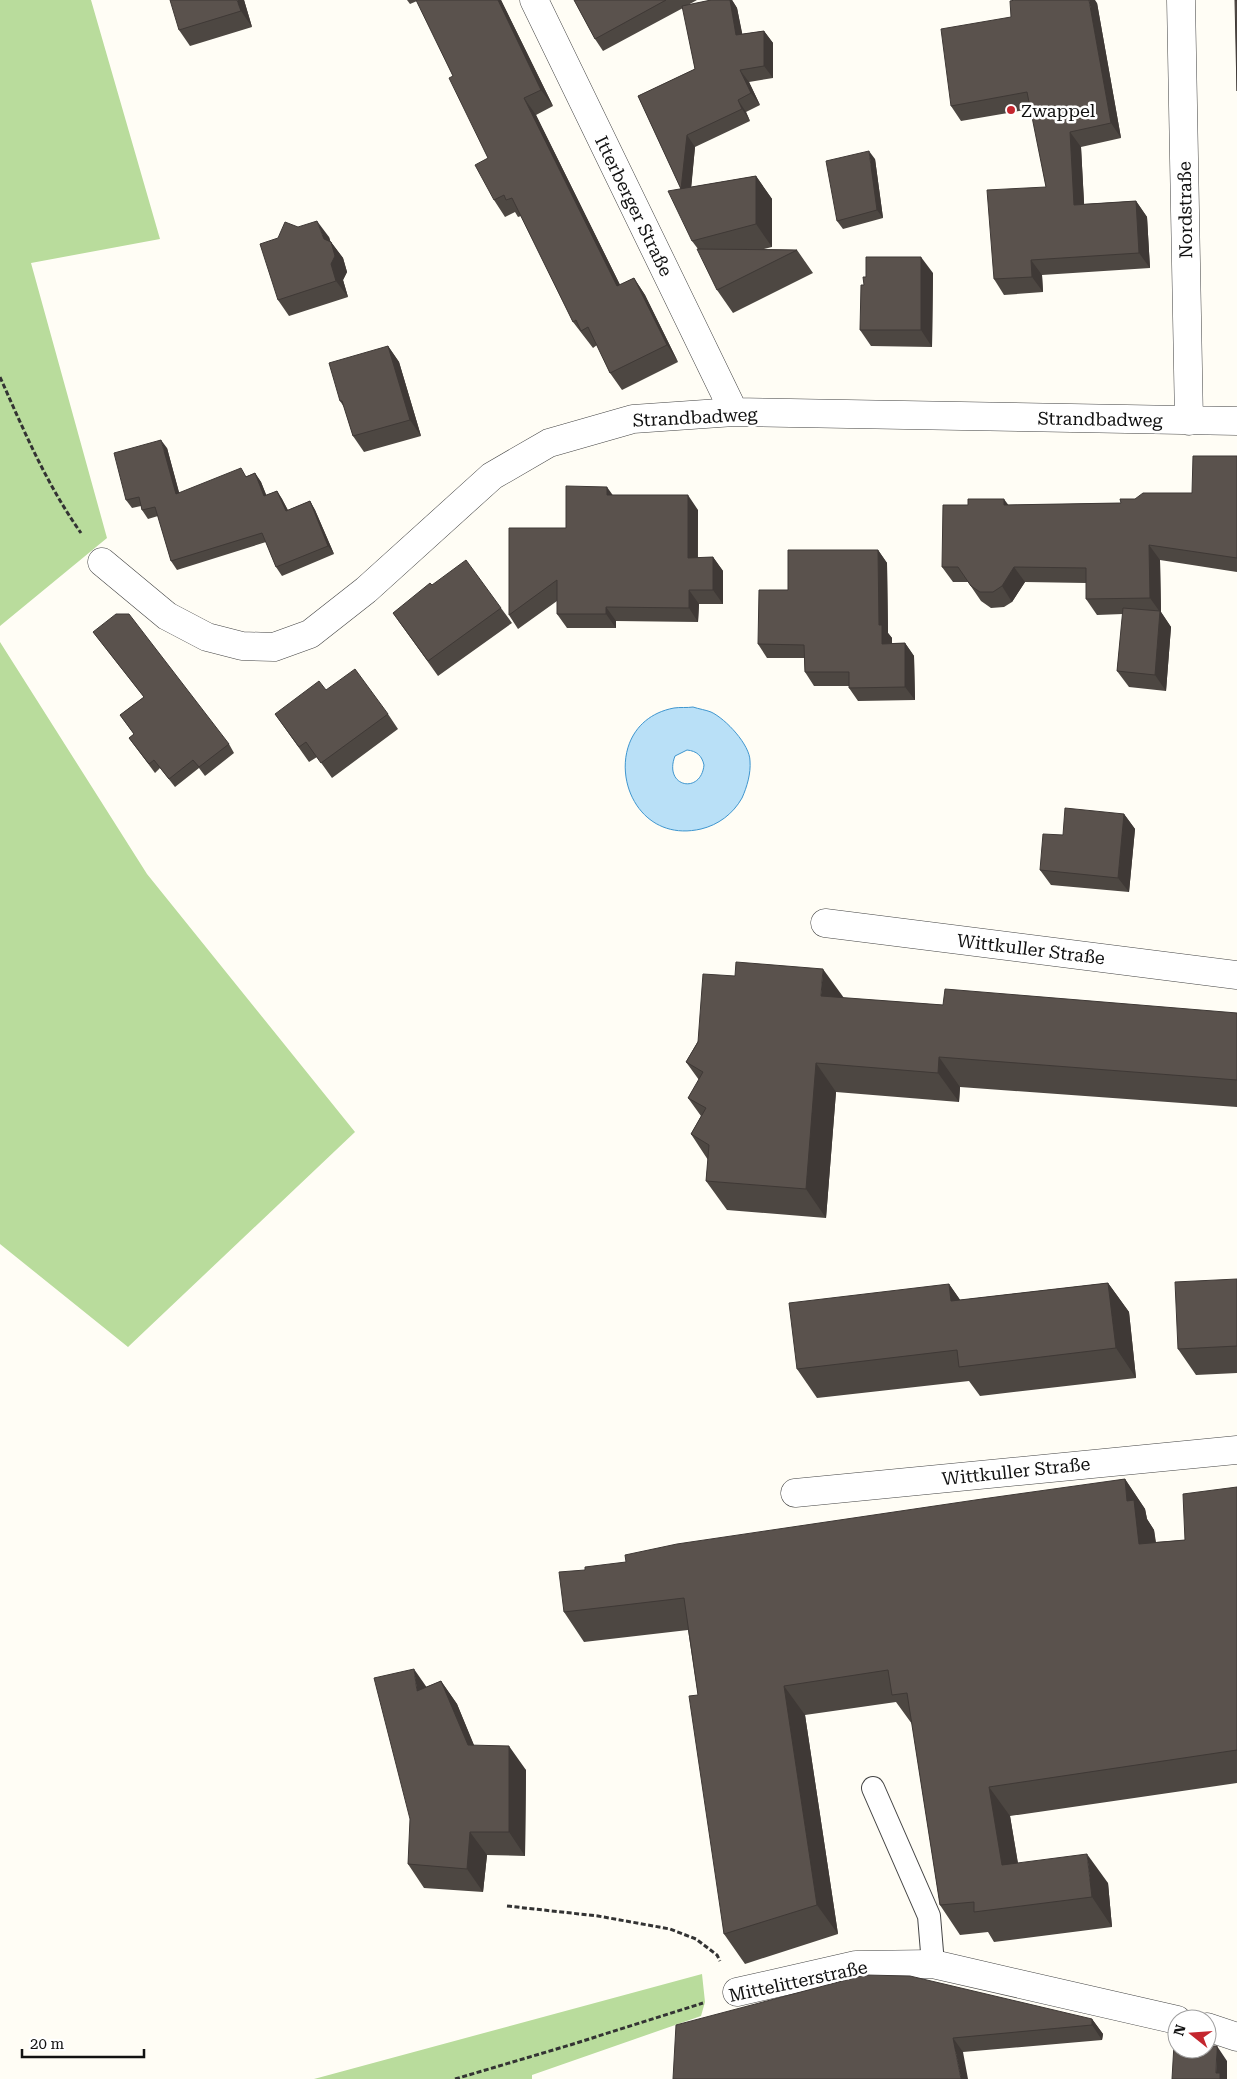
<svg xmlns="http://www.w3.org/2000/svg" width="1237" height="2079" viewBox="0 0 1237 2079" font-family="'Roboto Serif',serif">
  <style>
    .forest { fill: #b9dc9c }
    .water { fill: #b9e0f7; stroke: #3f96cf; fill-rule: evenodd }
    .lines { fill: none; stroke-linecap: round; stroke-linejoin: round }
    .service-casing { stroke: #444; stroke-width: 24 }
    .minor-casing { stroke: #444; stroke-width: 29 }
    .path { stroke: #333; stroke-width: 3; stroke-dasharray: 5 2.5; stroke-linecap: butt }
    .service { stroke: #fff; stroke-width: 22 }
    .minor { stroke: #fff; stroke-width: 28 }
    .wall { fill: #4d4742 }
    .shaded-wall { fill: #3f3936 }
    .building { fill: #5a524d; stroke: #3f3936 }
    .poi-dot { fill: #c4262e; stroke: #fff; stroke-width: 2 }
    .labels { text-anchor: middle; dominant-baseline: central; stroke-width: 5; stroke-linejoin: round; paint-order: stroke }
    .poi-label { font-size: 18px; fill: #111; stroke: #fff; text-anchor: start }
    .street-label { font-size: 18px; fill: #111; stroke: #fff }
  </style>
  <rect width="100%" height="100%" fill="#fffdf5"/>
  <path class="forest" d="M 0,0 L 91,0 L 160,239 L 31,263 L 107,538 L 0,626 Z
    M 0,642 L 147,874 L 355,1132 L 128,1347 L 0,1244 Z
    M 702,1974 L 705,2002 L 701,2016 L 532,2075 L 532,2079 L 314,2079 Z"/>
  <path class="water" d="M 693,707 C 699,709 706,710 711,712 C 726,719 750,745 750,761 C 751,773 747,787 742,798 C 733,814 718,825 701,829 C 619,848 594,723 674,708 C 680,707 687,708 693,707 ZM 687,750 C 697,751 702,756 704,765 C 701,795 663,787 675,756 Z"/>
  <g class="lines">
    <g class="service-casing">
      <path id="service" d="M 873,1788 L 929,1916 L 933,1964"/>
    </g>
    <g class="minor-casing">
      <path id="minor" d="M 534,0 L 734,412
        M 1181,0 L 1189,421
        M 102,562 L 167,616 L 207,637 L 242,646 L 274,647 L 310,634 L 366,590 L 492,476 L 549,443 L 633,419 L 734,412 L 1237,421
        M 825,923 L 1237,975
        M 795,1493 L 1237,1450
        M 737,1992 L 856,1965 L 933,1964 L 1177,2020
        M 1207,2027 L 1237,2037"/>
    </g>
    <path class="path" d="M 0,377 C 24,431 47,485 81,533
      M 507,1906 L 598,1916 L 670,1929 L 696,1939 L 717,1955 L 720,1961
      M 455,2079 L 570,2045 L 703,2003"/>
    <use href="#service" class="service"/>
    <use href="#minor" class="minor"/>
  </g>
  <path class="wall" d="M 244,0 L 252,27 L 190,46 L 179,30 Z
    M 407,0 L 501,0 L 553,106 L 536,115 L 620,285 L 634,278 L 645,295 L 678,362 L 622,390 L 610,373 L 597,345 L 593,348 L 573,322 L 521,216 L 518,217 L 515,212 L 505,217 L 494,200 L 488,158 L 453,76 L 417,1 L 410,4 Z
    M 574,0 L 697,0 L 688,5 L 711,0 L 732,0 L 737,8 L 742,34 L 764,31 L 773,43 L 773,78 L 749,82 L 760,105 L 746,112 L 750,121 L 695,147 L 691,187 L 756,176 L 772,199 L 772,247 L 764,249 L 797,250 L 813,273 L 733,313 L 717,290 L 698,249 L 692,241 L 681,189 L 638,96 L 695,69 L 683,8 L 603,51 L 595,39 Z
    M 1097,3 L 1121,138 L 1081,147 L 1084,204 L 1136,201 L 1147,217 L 1150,268 L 1042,275 L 1043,292 L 1004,295 L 994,279 L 1046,187 L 1031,109 L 961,121 L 951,106 Z
    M 875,159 L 883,218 L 843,229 L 837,221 Z
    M 298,227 L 329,237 L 330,241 L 331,242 L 343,258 L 347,272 L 343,280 L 348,297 L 289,316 L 278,300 L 278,238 Z
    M 933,273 L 932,347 L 871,346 L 860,330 L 864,285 Z
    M 388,346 L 399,362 L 421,436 L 364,452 L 353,436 L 344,407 L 340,401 Z
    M 167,448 L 179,493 L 247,476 L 255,473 L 261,482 L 266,495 L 277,491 L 282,499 L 288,510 L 310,501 L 315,510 L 334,554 L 282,576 L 276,567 L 266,542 L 177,570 L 171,561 L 158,516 L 148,519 L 142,510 L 141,506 L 132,508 L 126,500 Z
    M 1237,456 L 1237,572 L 1160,560 L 1161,612 L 1171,627 L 1166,691 L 1129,687 L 1117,671 L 1123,614 L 1097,615 L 1086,599 L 1086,583 L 1025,582 L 1012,602 L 1004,607 L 991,608 L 981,601 L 968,582 L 953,582 L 942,567 L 1009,505 L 1121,503 L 1135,499 L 1192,493 Z
    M 612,495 L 698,510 L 698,558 L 713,557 L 723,571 L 723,604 L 699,604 L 698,622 L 616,621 L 616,628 L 567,628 L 557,614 L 557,601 L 518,629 L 509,615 L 566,528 Z
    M 878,550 L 887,563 L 888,633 L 892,638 L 892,643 L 905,643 L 914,656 L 915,700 L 858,701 L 849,688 L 849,686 L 814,686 L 805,672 L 804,658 L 767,658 L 758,644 L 788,590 Z
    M 432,585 L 501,608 L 512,623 L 438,676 L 393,613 Z
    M 93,632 L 229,744 L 234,753 L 205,776 L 199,768 L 175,787 L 160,768 L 155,773 L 129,738 L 134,734 L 120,715 L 144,697 Z
    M 326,690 L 388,714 L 398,729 L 332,778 L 317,757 L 309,762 L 275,714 Z
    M 1124,814 L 1135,829 L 1129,892 L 1051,885 L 1040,870 L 1063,835 Z
    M 735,976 L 843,998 L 943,1005 L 1237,1013 L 1237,1107 L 960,1087 L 959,1102 L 836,1092 L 826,1218 L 727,1210 L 706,1181 L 708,1160 L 691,1134 L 701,1116 L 688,1098 L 699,1080 L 686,1062 Z
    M 1237,1279 L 1237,1373 L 1196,1375 L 1178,1349 Z
    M 1108,1283 L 1129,1312 L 1136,1378 L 980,1396 L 969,1381 L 817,1398 L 797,1369 L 949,1284 L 960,1300 Z
    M 1125,1479 L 1145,1509 L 1147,1519 L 1154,1530 L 1156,1542 L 1185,1540 L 1237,1487 L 1237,1783 L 1010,1816 L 1018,1863 L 1108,1883 L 1112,1927 L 994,1942 L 988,1932 L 960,1935 L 940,1905 L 912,1724 L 896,1702 L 805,1715 L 838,1934 L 745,1964 L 724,1934 L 698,1695 L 688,1630 L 584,1642 L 564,1612 L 585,1570 Z
    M 441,1681 L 457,1704 L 474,1746 L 526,1770 L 525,1856 L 487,1855 L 483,1892 L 424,1888 L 408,1864 L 426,1687 Z
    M 1092,2019 L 1103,2034 L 1102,2040 L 963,2052 L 676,2025 Z"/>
  <path class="shaded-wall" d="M 237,0 L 244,0 L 252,27 L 241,11 Z
    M 498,0 L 501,0 L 553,106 L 541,90 Z
    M 730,0 L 732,0 L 737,8 L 745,47 L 736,35 Z
    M 1089,0 L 1095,0 L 1097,3 L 1121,138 L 1111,123 Z
    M 764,31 L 773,43 L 773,78 L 764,66 Z
    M 740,70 L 749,82 L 760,105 L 751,93 Z
    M 524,98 L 536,115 L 629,303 L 617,286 Z
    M 738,100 L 746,112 L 750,121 L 742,109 Z
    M 1070,132 L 1081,147 L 1085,220 L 1074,205 Z
    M 687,135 L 695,147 L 690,201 L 681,189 Z
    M 869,151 L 875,159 L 883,218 L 877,210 Z
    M 756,176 L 772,199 L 772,247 L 756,224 Z
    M 1136,201 L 1147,217 L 1150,268 L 1139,253 Z
    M 317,221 L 329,237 L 335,255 L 324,239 Z
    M 331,242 L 343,258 L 347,272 L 343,280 L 348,297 L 336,281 L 331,264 Z
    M 921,257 L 933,273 L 932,347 L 921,330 Z
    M 1031,260 L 1042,275 L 1043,292 L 1032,277 Z
    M 634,278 L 645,295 L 678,362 L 667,345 Z
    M 388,346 L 399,362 L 421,436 L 410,420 Z
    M 161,440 L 167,448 L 182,503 L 176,494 Z
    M 255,473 L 261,482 L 270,504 L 264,496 Z
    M 607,487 L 617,501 L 607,495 Z
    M 277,491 L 282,499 L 292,519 L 286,511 Z
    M 688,495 L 698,510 L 697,572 L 688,558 Z
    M 1004,499 L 1015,514 L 1004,505 Z
    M 310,501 L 315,510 L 334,554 L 328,546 Z
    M 1149,545 L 1160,560 L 1161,612 L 1171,627 L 1166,691 L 1155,675 L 1160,612 L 1150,598 Z
    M 878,550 L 887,563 L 888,633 L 892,638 L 892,657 L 882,644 L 879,625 Z
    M 713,557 L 723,571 L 723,604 L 713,590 Z
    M 1014,567 L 1025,582 L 1012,602 L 1002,586 Z
    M 689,590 L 699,604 L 698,622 L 689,608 Z
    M 606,607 L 616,621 L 616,628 L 606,614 Z
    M 905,643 L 914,656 L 915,700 L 905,687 Z
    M 1124,814 L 1135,829 L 1129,892 L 1118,878 Z
    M 823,969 L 844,998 L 821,996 Z
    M 939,1057 L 960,1087 L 959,1102 L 938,1073 Z
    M 816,1063 L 836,1092 L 826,1218 L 806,1189 Z
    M 1108,1283 L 1129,1312 L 1136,1378 L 1116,1348 Z
    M 949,1284 L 970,1314 L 951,1301 Z
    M 1125,1479 L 1145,1509 L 1147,1519 L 1154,1530 L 1159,1573 L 1139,1544 L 1127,1501 Z
    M 414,1669 L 430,1692 L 417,1691 Z
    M 441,1681 L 457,1704 L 484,1769 L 468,1745 Z
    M 784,1686 L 805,1715 L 838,1934 L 817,1905 Z
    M 509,1746 L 526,1770 L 525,1856 L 509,1832 Z
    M 989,1787 L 1010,1816 L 1023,1895 L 1002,1865 Z
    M 470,1832 L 487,1855 L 483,1892 L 467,1869 Z
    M 1087,1854 L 1108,1883 L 1112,1927 L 1092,1897 Z
    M 1092,2019 L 1103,2034 L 1102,2040 L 1092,2025 Z
    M 953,2038 L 963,2052 L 968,2079 L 961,2079 Z
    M 1217,2046 L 1227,2061 L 1227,2079 L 1220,2079 L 1216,2073 Z"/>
  <path class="building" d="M 170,0 L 237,0 L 241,11 L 179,30 Z
    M 416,0 L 498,0 L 541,90 L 524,98 L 617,286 L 634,278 L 667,345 L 610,373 L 588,327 L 581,331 L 576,320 L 573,322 L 512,198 L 506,200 L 504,195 L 494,200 L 475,165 L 488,158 L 449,78 L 453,76 Z
    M 574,0 L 666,0 L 595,39 Z
    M 711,0 L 730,0 L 736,35 L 764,31 L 764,66 L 740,70 L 751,93 L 738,100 L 742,109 L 687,135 L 681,189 L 638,96 L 695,69 L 682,6 Z
    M 1015,0 L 1089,0 L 1111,123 L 1070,132 L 1074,205 L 1136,201 L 1139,253 L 1031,260 L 1032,277 L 994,279 L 987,190 L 1046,187 L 1027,92 L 951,106 L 941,29 L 1011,17 L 1010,1 Z
    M 1235,0 L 1237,0 L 1237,91 Z
    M 869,151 L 877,210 L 837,221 L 826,161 Z
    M 756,176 L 756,224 L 692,241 L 668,191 Z
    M 317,221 L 324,239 L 331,242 L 335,256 L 331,264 L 336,281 L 278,300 L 260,244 L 278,238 L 285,222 L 298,227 Z
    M 697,249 L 797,250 L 717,290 Z
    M 866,257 L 921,257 L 921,330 L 860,330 L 861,285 L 864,285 L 863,277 L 866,277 Z
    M 388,346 L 410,420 L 353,436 L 342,401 L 340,401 L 329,363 Z
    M 161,440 L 176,494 L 241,468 L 246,477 L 255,473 L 264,496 L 277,491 L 286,511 L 310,501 L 328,546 L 276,567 L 262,533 L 171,561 L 155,507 L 142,510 L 139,497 L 126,500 L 114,453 Z
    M 1193,456 L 1237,456 L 1237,558 L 1149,545 L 1150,598 L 1086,599 L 1086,568 L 1014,567 L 1002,586 L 993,592 L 980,592 L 971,586 L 958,567 L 942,567 L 943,505 L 968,505 L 968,499 L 1004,499 L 1004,505 L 1121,503 L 1120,499 L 1135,499 L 1143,493 L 1192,493 Z
    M 566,486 L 607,487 L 607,495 L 688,495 L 688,558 L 713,557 L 713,590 L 689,590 L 689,608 L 606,607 L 606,614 L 557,614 L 557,580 L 509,615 L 509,528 L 566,528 Z
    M 788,550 L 878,550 L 879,625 L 882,625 L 882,644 L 905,643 L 905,687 L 849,688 L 849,672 L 805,672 L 804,645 L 758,644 L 759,590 L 788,590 Z
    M 466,560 L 501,608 L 428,661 L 393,613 L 430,583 L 432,585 Z
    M 1123,608 L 1160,611 L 1155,675 L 1117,671 Z
    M 116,614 L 129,614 L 229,744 L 199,767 L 193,760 L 169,779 L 154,760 L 149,764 L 129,738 L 134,734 L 120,715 L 144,697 L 93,632 Z
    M 355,669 L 388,714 L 321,763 L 306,742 L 299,747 L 275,714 L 319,681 L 326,690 Z
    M 1065,808 L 1124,814 L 1118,878 L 1040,870 L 1043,834 L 1063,835 Z
    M 736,962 L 823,969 L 821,996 L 943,1005 L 945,989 L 1237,1013 L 1237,1080 L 939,1057 L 938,1073 L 816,1063 L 806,1189 L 706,1181 L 709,1145 L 691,1134 L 706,1108 L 688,1098 L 703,1072 L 686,1062 L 698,1042 L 703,974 L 735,976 Z
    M 1237,1279 L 1237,1346 L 1178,1349 L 1175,1282 Z
    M 1108,1283 L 1116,1348 L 959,1367 L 957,1350 L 797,1369 L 789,1303 L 949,1284 L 951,1301 Z
    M 1125,1479 L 1127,1501 L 1134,1500 L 1139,1544 L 1185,1540 L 1183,1494 L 1237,1487 L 1237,1750 L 989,1787 L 1002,1865 L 1087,1854 L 1092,1897 L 974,1912 L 974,1902 L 940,1905 L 907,1693 L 892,1695 L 888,1670 L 784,1686 L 817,1905 L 724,1934 L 689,1696 L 698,1695 L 684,1598 L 564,1612 L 559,1572 L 585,1570 L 585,1567 L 626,1562 L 625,1555 L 677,1544 L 982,1499 Z
    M 414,1669 L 417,1691 L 441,1681 L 468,1745 L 509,1746 L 509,1832 L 470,1832 L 467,1869 L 408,1864 L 410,1819 L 374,1678 Z
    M 865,1975 L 910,1976 L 1092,2019 L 1092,2025 L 953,2038 L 961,2079 L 673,2079 L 676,2025 Z
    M 1174,2044 L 1177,2044 L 1177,2049 L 1207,2049 L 1207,2046 L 1217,2046 L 1216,2073 L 1220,2073 L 1220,2079 L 1172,2079 Z"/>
  <circle class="poi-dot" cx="1011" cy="110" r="5"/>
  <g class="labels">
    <g class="poi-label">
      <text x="1021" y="110">Zwappel</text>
    </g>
    <g class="street-label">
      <text transform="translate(634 206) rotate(64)">Itterberger Straße</text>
      <text transform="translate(1185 210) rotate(-91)">Nordstraße</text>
      <text transform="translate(695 417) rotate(-3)">Strandbadweg</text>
      <text transform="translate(1100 419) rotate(1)">Strandbadweg</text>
      <text transform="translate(1031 949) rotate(7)">Wittkuller Straße</text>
      <text transform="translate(1016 1471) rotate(-6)">Wittkuller Straße</text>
      <text transform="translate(798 1981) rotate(-12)">Mittelitterstraße</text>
    </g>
  </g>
  <g transform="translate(1192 2034) rotate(287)"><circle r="24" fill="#ffffff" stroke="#a0a0a0"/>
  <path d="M0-4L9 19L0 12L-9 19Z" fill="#c4262e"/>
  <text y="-8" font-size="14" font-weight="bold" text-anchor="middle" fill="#111111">N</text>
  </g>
  <path d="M22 2049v8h122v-8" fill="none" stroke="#111111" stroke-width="2.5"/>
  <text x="30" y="2049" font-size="15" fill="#111111" stroke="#ffffff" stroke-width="4" paint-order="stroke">20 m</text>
</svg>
